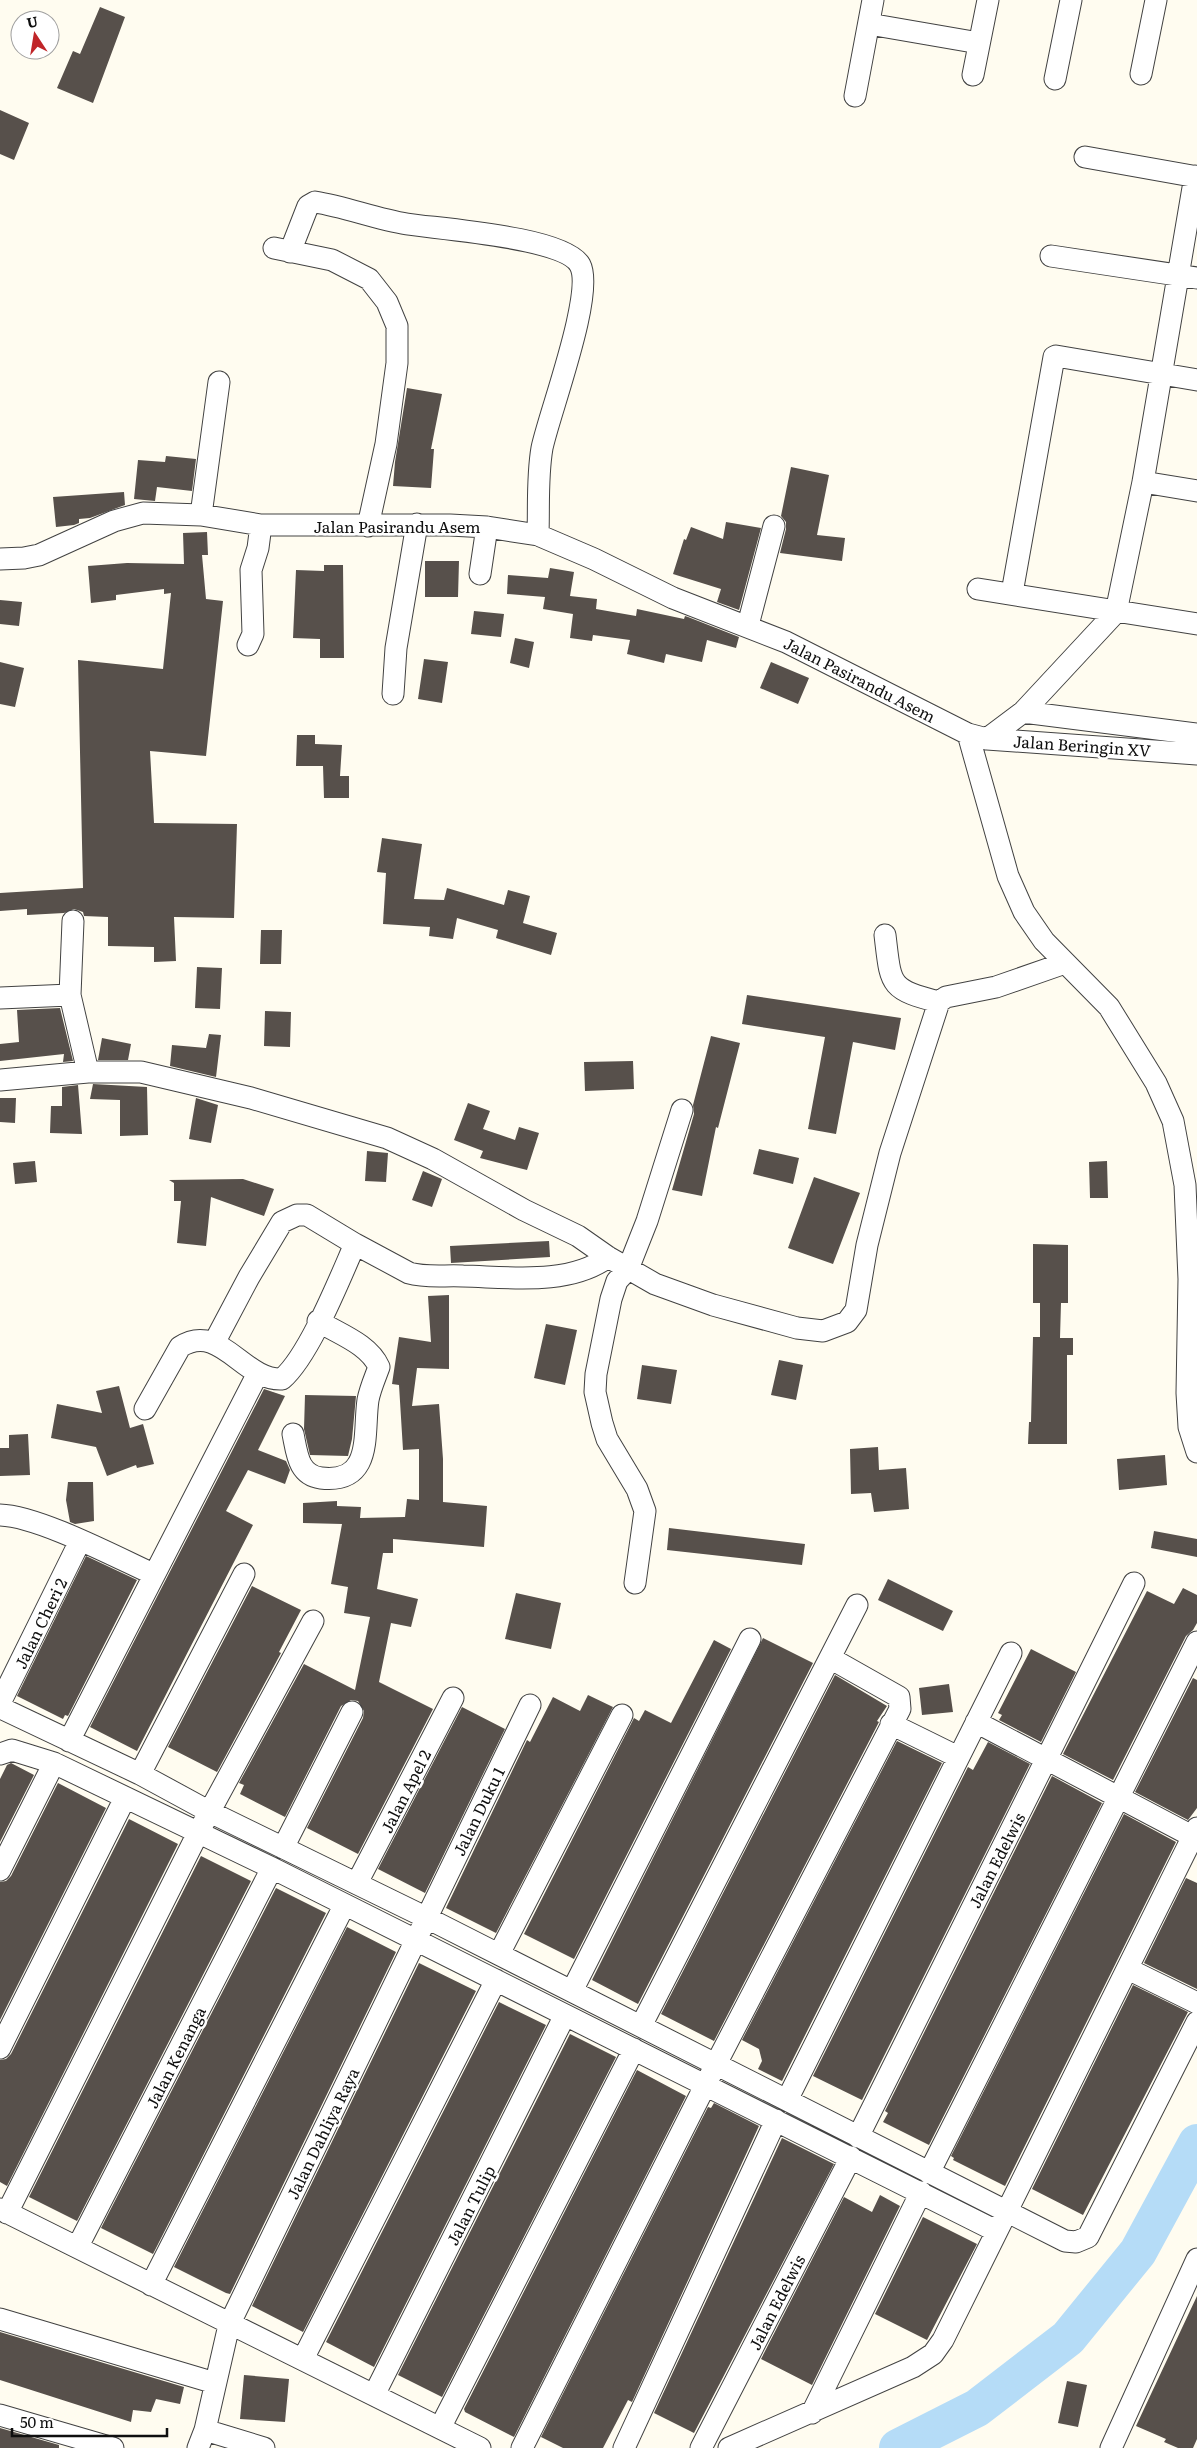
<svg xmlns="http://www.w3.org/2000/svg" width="1197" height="2448" viewBox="0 0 1197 2448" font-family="Literata,serif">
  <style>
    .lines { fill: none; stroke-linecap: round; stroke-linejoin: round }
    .river { stroke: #b5dcf7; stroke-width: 38 }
    .building { fill: #57504b }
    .street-casing { stroke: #424242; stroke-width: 23 }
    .street { stroke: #fff; stroke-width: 21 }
    .labels { text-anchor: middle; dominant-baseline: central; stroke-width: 5; stroke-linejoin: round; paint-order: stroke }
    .street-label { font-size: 16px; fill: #0f0f0f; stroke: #fff }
  </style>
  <rect width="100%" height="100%" fill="#fffcf0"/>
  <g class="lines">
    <path class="river" d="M 898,2448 L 977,2408 L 1068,2338 L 1138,2252 L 1197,2143"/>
  </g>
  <path class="building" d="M 100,7 L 125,17 L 93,103 L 57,88 L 73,51 L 80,54 Z
    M 0,110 L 29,123 L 14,160 L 0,154 Z
    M 407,388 L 442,394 L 431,449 L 434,449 L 431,488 L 393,486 L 395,462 Z
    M 166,456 L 196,459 L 192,491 L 157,487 L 155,501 L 134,499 L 138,460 L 165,462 Z
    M 791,467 L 829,475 L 817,535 L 845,538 L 842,561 L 780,553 L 786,529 L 786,522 L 781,516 Z
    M 124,492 L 125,505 L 90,518 L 79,519 L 79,523 L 74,525 L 56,527 L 53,497 Z
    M 726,522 L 761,528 L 739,610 L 717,602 L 721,589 L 673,574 L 684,539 L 686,540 L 691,527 L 723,539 Z
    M 207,532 L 208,555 L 202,555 L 206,599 L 223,601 L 206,756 L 150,751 L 154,823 L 237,824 L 234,918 L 174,917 L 176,961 L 154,962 L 154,947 L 108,946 L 108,917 L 84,916 L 83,912 L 74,909 L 64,913 L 27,915 L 27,909 L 0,911 L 0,893 L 83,888 L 78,660 L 163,669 L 171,593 L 164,594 L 164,589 L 116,595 L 116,600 L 91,603 L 88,566 L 127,563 L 184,564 L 183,533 Z
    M 425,561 L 459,561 L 458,597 L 425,597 Z
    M 324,565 L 343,565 L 344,658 L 320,658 L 320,639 L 293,638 L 296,570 L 324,571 Z
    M 550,568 L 574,572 L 570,596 L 597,599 L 596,609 L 636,616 L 637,609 L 684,619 L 685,616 L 688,617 L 739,637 L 736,648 L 707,640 L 702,662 L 666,654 L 664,663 L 627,654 L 630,640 L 593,635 L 592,641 L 570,638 L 573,614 L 543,609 L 545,597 L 507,594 L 508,575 L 548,578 Z
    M 0,600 L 22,602 L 19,626 L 0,624 Z
    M 474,611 L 504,614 L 501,637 L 471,634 Z
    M 515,638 L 534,642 L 529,668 L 510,663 Z
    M 424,659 L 448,662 L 442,703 L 418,699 Z
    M 0,662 L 24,668 L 15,707 L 0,704 Z
    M 771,662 L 809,678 L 798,704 L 760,688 Z
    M 297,735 L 315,735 L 315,744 L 342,745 L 340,776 L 349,776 L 349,798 L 324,798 L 323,766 L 296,766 Z
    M 382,838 L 422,844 L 414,899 L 444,900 L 447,888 L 504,905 L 508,890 L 530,896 L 523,923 L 557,933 L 551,955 L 496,938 L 498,930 L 457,918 L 453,939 L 429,936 L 430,927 L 383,924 L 386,873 L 377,872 Z
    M 261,930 L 282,930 L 281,964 L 260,964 Z
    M 197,967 L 222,968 L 220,1009 L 195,1008 Z
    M 747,995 L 901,1018 L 895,1050 L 853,1042 L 836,1134 L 808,1129 L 825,1037 L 742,1024 Z
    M 60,1008 L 73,1061 L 63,1062 L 64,1054 L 0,1061 L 0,1044 L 19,1042 L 17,1010 Z
    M 265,1011 L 291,1012 L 290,1047 L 264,1046 Z
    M 209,1034 L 221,1035 L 216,1077 L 170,1066 L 172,1045 L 206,1048 Z
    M 711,1036 L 740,1043 L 718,1128 L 716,1127 L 702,1196 L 672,1190 L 694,1114 L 693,1105 Z
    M 102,1038 L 131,1044 L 128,1060 L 98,1060 Z
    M 633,1061 L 634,1089 L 585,1091 L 584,1062 Z
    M 93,1084 L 147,1087 L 148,1135 L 120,1136 L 120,1100 L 90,1099 Z
    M 78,1085 L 82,1134 L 50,1133 L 51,1106 L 62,1106 L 62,1087 Z
    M 0,1098 L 16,1098 L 15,1123 L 0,1122 Z
    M 196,1098 L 218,1105 L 211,1143 L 189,1139 Z
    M 468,1103 L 490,1111 L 483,1129 L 515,1140 L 519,1127 L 539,1133 L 527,1170 L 480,1158 L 483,1151 L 454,1140 Z
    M 759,1149 L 799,1158 L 793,1184 L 753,1174 Z
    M 367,1151 L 388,1153 L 386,1182 L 365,1181 Z
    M 35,1161 L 37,1182 L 15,1184 L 13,1163 Z
    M 1107,1161 L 1108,1198 L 1090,1198 L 1089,1162 Z
    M 423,1171 L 442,1179 L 432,1207 L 412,1200 Z
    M 814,1177 L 860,1193 L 833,1264 L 788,1248 Z
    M 243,1179 L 274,1189 L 264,1216 L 211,1197 L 206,1246 L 177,1243 L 181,1201 L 174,1201 L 174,1183 L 169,1180 Z
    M 549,1241 L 550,1257 L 451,1263 L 450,1246 Z
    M 1033,1244 L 1068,1245 L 1068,1303 L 1061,1303 L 1060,1338 L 1073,1338 L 1073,1355 L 1067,1355 L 1067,1444 L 1028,1444 L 1029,1422 L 1031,1422 L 1033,1337 L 1040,1337 L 1040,1303 L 1033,1303 Z
    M 449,1295 L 449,1369 L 417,1368 L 412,1406 L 439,1404 L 443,1459 L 443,1502 L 487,1506 L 484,1547 L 393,1539 L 393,1553 L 383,1553 L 377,1589 L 418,1599 L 411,1627 L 391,1623 L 379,1682 L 433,1709 L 358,1854 L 307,1828 L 363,1718 L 364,1711 L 358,1701 L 351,1700 L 341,1706 L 285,1817 L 240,1794 L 244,1785 L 239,1783 L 304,1664 L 355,1690 L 370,1617 L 344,1613 L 348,1587 L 331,1584 L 342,1524 L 303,1523 L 303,1503 L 337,1501 L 337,1506 L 361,1507 L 360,1518 L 405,1517 L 407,1499 L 419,1500 L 419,1449 L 403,1450 L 399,1385 L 392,1384 L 399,1337 L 431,1342 L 428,1296 Z
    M 546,1324 L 577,1330 L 565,1385 L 534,1378 Z
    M 779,1360 L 803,1365 L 796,1400 L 771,1395 Z
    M 642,1365 L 677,1370 L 671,1404 L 637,1399 Z
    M 119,1386 L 130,1428 L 143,1424 L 154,1464 L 137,1468 L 136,1465 L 107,1476 L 96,1447 L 51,1438 L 57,1404 L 102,1413 L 96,1391 Z
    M 264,1389 L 285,1396 L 258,1450 L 286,1461 L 290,1470 L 285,1484 L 248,1470 L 226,1511 L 253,1525 L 137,1751 L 90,1727 Z
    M 305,1395 L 356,1396 L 352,1439 L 348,1456 L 310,1455 L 304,1429 Z
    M 28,1434 L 30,1475 L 0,1476 L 0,1448 L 9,1448 L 9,1435 Z
    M 878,1447 L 879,1470 L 906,1468 L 909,1509 L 874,1512 L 871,1493 L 851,1494 L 850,1449 Z
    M 1165,1455 L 1167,1485 L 1119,1490 L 1117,1459 Z
    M 68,1482 L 93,1482 L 94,1521 L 75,1524 L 70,1522 L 66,1500 Z
    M 669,1528 L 805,1544 L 802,1565 L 667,1550 Z
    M 1154,1531 L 1197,1539 L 1197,1557 L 1151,1548 Z
    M 86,1556 L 137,1580 L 68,1716 L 65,1715 L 63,1719 L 17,1696 Z
    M 888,1579 L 953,1611 L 943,1631 L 878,1600 Z
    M 252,1586 L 301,1610 L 279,1652 L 281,1653 L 217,1772 L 168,1747 Z
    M 1183,1588 L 1197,1595 L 1197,1623 L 1193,1630 L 1186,1636 L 1113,1780 L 1063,1754 L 1147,1591 L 1174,1604 Z
    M 516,1593 L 561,1603 L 551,1649 L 505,1639 Z
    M 763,1638 L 813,1663 L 638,2004 L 592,1980 Z
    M 714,1640 L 731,1649 L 574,1959 L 524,1934 L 634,1718 L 639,1721 L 645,1710 L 671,1723 Z
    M 1031,1649 L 1076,1672 L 1041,1742 L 999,1720 L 1002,1715 L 998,1713 Z
    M 835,1675 L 887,1706 L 877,1721 L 879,1722 L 714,2041 L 661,2014 Z
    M 1193,1678 L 1197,1680 L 1197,1808 L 1188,1820 L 1135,1792 Z
    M 949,1684 L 953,1712 L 922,1715 L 919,1688 Z
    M 588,1695 L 613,1707 L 496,1933 L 446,1908 L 527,1740 L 530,1742 L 553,1697 L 580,1711 Z
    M 462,1707 L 505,1729 L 425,1893 L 378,1869 Z
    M 897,1741 L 942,1763 L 782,2081 L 758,2069 L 762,2061 L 759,2049 L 742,2040 Z
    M 988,1742 L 1030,1764 L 862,2100 L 813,2076 L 968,1767 L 973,1770 Z
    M 11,1763 L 34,1775 L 0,1842 L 0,1779 L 7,1765 Z
    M 1052,1776 L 1102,1803 L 929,2145 L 883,2122 L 888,2113 L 885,2111 Z
    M 58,1783 L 106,1808 L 0,2020 L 0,1882 L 6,1881 L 11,1876 Z
    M 1124,1814 L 1176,1842 L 1005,2186 L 953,2160 L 954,2158 L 951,2156 Z
    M 129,1819 L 178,1844 L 7,2186 L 0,2182 L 0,2060 L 6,2059 L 11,2054 Z
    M 201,1856 L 251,1881 L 77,2221 L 29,2197 Z
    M 1186,1878 L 1197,1883 L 1197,1989 L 1144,1963 Z
    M 276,1888 L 326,1913 L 153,2254 L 101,2228 Z
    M 347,1927 L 396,1952 L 230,2294 L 226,2293 L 174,2267 Z
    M 419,1963 L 476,1991 L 303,2332 L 252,2306 Z
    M 1133,1985 L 1188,2012 L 1083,2215 L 1032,2189 Z
    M 499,2002 L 546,2025 L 374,2367 L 326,2342 Z
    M 570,2034 L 616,2057 L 442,2397 L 398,2375 Z
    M 637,2070 L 686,2096 L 514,2437 L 465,2412 L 464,2409 Z
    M 714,2103 L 759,2126 L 632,2402 L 628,2400 L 603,2448 L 563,2448 L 541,2437 L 708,2107 L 711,2108 Z
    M 782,2138 L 834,2164 L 694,2433 L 654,2413 Z
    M 880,2195 L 900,2206 L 812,2385 L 761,2359 L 844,2197 L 872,2212 Z
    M 923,2217 L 977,2244 L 927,2340 L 875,2314 Z
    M 1197,2296 L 1197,2439 L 1193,2448 L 1178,2448 L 1164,2442 L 1166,2439 L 1136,2426 Z
    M 0,2332 L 184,2387 L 180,2404 L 156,2399 L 151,2412 L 133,2410 L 131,2422 L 0,2380 Z
    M 244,2375 L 289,2379 L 285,2422 L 240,2419 Z
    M 1067,2381 L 1087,2385 L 1078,2427 L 1058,2423 Z
    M 0,2428 L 59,2445 L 59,2448 L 0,2448 Z"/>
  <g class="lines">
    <g class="street-casing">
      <path id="street" d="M 869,24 L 979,43
        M 1141,74 L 1156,0
        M 973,75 L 988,0
        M 1055,79 L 1071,0
        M 855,96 L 873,0
        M 1085,157 L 1197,177
        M 274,248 L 332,260 L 369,279 L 387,302 L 397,326 L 397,363 L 386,444 L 368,526
        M 290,252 L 308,206 L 315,202 C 346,207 376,219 407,224 C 439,229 565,237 580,265 C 595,293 549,414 542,448 C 537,477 539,506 538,535
        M 1051,256 L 1197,278
        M 1143,482 L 1197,491
        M 201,515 L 219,382
        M 0,559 L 24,558 L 39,555 L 114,521 L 143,513 L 201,515 L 261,525 L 450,525 L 487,527 L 538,535 L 594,559 L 673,598 L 786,642 L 968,734 L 987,739 L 1197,754
        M 480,574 L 487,527
        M 978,589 L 1197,624
        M 1012,593 L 1054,357 L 1056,356 L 1197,380
        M 748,625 L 774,526
        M 248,645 L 253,634 L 251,570 L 258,548 L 261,525
        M 393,694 L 396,648 L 417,524
        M 1023,712 L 1197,734
        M 968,734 L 1008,876 L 1024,912 L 1044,941 L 1109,1007 L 1156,1083 L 1173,1121 L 1185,1185 L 1189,1279 L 1187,1393 L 1189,1427 L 1197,1452
        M 987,739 L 1023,712 L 1116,612 L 1143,482 L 1195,176
        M 885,935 C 891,985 888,989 939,1002
        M 70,995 L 73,921
        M 0,998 L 70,995 L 88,1072 L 141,1072 L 251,1098 L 387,1138 L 433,1159 L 524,1210 L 578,1236 L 608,1257 L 655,1284 L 713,1305 L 797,1328 L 823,1331 L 847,1322 L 856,1310 L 867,1245 L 890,1153 L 939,1002 L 946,997 L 996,987 L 1065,963
        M 0,1080 L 88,1072
        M 355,1244 L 409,1273 C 426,1278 445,1275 463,1276 C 508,1277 569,1286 608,1257
        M 145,1409 L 180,1347 C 220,1321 243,1381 282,1379 C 309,1356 340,1278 355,1244 L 307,1215 L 297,1215 L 282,1222 L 249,1277 L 214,1343
        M 293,1434 C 297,1453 298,1475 321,1478 C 374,1484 363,1433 368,1400 C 370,1389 375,1378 379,1367 C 369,1344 339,1334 318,1321
        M 0,1515 C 38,1516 116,1557 153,1574
        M 635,1583 L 645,1511 L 637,1489 L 607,1439 L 602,1423 L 595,1392 L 596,1374 L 611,1299 L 617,1281 L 628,1269 L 647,1221 L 682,1110
        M 0,1703 L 80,1541
        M 0,1704 L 3,1709 L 140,1774 L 210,1812 L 427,1918 L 1065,2241 L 1076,2242 L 1088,2237 L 1197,2022
        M 976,1722 L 1192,1836
        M 891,1724 L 958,1757
        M 69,1741 L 258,1373
        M 0,1754 L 12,1750 L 54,1763 L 272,1868 L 996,2231
        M 140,1774 L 244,1574
        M 283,1848 L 352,1712
        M 0,1870 L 54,1763
        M 357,1883 L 453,1698
        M 499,1954 L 622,1715
        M 1128,1969 L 1197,2003
        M 572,1991 L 750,1639
        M 641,2026 L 857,1605
        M 0,2048 L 125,1798
        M 787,2100 L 1011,1653
        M 858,2137 L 1134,1583
        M 929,2173 L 1197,1642
        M 0,2209 L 480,2448
        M 7,2213 L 198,1833 L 313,1621
        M 78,2246 L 272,1868
        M 151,2285 L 344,1906
        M 0,2319 L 215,2383
        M 303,2359 L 496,1980
        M 374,2395 L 565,2015
        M 812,2413 L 921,2192
        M 0,2415 L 113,2448
        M 440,2428 L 634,2049
        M 205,2430 L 264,2448
        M 198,2448 L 205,2430 L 229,2325 L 530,1705
        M 522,2448 L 716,2064 L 900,1709 L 899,1697 L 830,1658
        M 624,2448 L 776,2120
        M 701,2448 L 851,2157
        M 729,2448 L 913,2367 L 933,2354 L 943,2340 L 1197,1828
        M 1111,2448 L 1197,2259"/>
    </g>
    <use href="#street" class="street"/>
  </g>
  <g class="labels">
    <g class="street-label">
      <text x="397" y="526">Jalan Pasirandu Asem</text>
      <text transform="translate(860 679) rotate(27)">Jalan Pasirandu Asem</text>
      <text transform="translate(1082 745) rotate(4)">Jalan Beringin XV</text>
      <text transform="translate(40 1623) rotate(-64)">Jalan Cheri 2</text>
      <text transform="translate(405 1791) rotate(-63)">Jalan Apel 2</text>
      <text transform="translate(478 1811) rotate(-64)">Jalan Duku 1</text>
      <text transform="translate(996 1860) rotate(-63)">Jalan Edelwis</text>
      <text transform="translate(175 2057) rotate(-63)">Jalan Kenanga</text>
      <text transform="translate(322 2133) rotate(-64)">Jalan Dahliya Raya</text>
      <text transform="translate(470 2205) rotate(-63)">Jalan Tulip</text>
      <text transform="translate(776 2302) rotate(-63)">Jalan Edelwis</text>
    </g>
  </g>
  <g transform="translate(35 35) rotate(348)"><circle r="24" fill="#ffffff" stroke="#9f9f9f"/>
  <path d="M0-4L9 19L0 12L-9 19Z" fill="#c02528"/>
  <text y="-8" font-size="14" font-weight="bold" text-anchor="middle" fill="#0f0f0f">U</text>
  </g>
  <path d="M12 2428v8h155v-8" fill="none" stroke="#0f0f0f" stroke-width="2.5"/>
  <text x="20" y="2428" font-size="15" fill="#0f0f0f" stroke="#ffffff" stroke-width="4" paint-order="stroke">50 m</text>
</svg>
